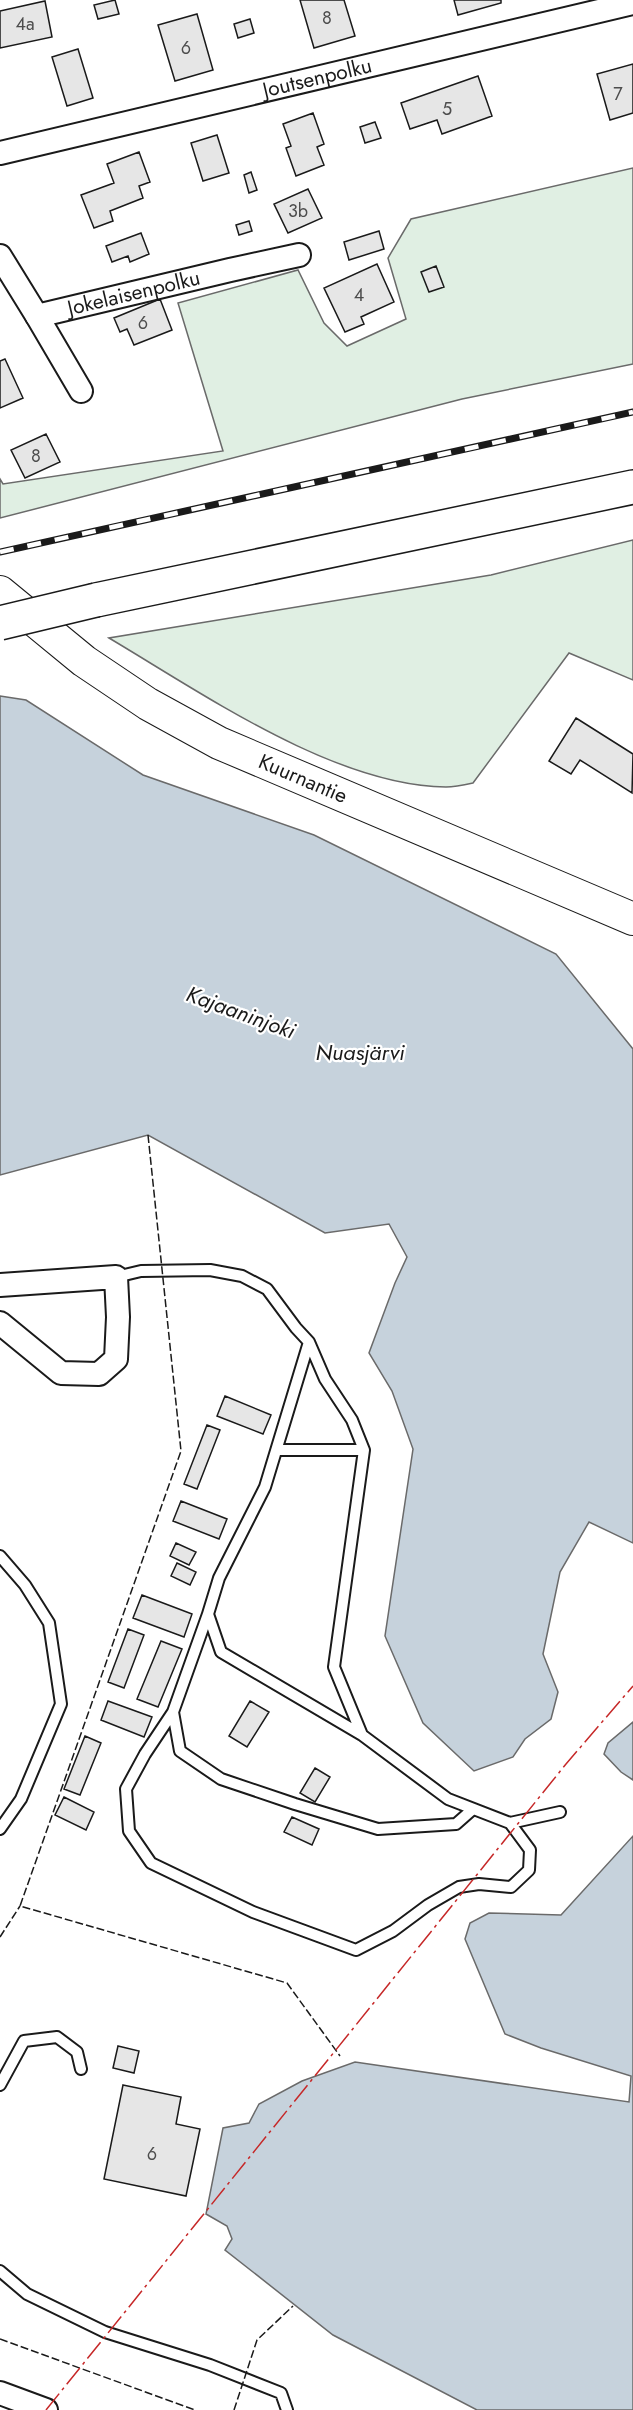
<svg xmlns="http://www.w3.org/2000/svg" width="633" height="2410" viewBox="0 0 633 2410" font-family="Jost,sans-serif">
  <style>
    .green { fill: #e0efe3; stroke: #6a6a6a; stroke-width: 1.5 }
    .water { fill: #c6d2dc; stroke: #6a6a6a; stroke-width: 1.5 }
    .building { fill: #e6e6e6; stroke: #1a1a1a; stroke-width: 1.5 }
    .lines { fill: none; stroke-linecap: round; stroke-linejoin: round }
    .lane-casing { stroke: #1a1a1a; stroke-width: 14 }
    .street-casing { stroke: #1a1a1a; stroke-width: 26 }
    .secondary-casing { stroke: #1a1a1a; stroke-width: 34 }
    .highway-casing { stroke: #1a1a1a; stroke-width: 36 }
    .lane { stroke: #fff; stroke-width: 10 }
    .street { stroke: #fff; stroke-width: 22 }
    .secondary { stroke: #fff; stroke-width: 32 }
    .highway { stroke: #fff; stroke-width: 33 }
    .rail-casing { stroke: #1a1a1a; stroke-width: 7 }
    .rail { stroke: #fff; stroke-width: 4.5; stroke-dasharray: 14; stroke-linecap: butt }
    .highway-bridge-casing { stroke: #1a1a1a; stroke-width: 36; stroke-linecap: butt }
    .highway-bridge { stroke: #fff; stroke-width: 33 }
    .fence { stroke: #1a1a1a; stroke-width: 1.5; stroke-dasharray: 8 3; stroke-linecap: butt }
    .power { stroke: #c62828; stroke-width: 1.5; stroke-dasharray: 21 4.5 3 4.5; stroke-linecap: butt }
    .labels { text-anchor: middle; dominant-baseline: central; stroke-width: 4.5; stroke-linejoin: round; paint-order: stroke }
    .number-label { font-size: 18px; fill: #4d4d4d }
    .street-label { font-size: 21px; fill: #1a1a1a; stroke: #fff }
    .water-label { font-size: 22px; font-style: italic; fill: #1a1a1a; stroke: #fff }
  </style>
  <rect width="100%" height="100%" fill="#fff"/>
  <path class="green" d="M 633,168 L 633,364 L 462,399 L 0,518 L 0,479 L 3,484 L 223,451 L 178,303 L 298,270 L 324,323 L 347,346 L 406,319 L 388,258 L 411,219 Z
    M 633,540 L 633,680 L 569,653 L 473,783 C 464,785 455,787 446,787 C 335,786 202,693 109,638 L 491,575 Z"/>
  <path class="water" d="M 0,696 L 26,700 L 143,775 L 314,835 L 556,954 L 633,1049 L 633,1543 L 589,1522 L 560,1572 L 543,1654 L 558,1692 L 551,1719 L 525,1739 L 513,1757 L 474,1771 L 423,1723 L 385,1636 L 413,1449 L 392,1391 L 369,1353 L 395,1283 L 407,1257 L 389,1224 L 325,1233 L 148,1135 L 0,1175 Z
    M 633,1722 L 633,1780 L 621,1772 L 604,1754 L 608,1743 Z
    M 633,1836 L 633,2410 L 477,2410 L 333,2335 L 225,2250 L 232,2239 L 227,2226 L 206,2214 L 223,2128 L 249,2123 L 259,2104 L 302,2081 L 355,2062 L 629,2102 L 631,2076 L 541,2048 L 505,2034 L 465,1939 L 470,1923 L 489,1913 L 561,1915 Z"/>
  <path class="building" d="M 115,0 L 119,14 L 98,19 L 94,5 Z
    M 300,0 L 344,0 L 355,36 L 314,48 Z
    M 454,0 L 501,0 L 501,3 L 458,15 Z
    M 45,1 L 52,37 L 0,48 L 0,11 Z
    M 197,14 L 213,70 L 175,81 L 158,25 Z
    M 250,19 L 254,33 L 238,38 L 234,24 Z
    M 78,49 L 93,98 L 67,106 L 52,57 Z
    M 633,64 L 633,113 L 610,120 L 597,74 Z
    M 478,76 L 492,116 L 442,134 L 437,120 L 410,129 L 401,103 Z
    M 313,113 L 324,144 L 317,147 L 324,165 L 296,176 L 286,148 L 291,146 L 283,124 Z
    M 375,122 L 381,138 L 365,143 L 360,127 Z
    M 217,135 L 229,173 L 203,181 L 191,143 Z
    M 139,152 L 150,182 L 139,186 L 143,198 L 110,211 L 113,221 L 94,228 L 81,195 L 114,183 L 107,164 Z
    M 251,172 L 257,190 L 249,193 L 244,175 Z
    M 308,189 L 322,218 L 288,233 L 274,204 Z
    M 249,221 L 252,231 L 239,235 L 236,225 Z
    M 379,231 L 384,249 L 349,260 L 344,242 Z
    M 141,233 L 149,254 L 130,262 L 128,256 L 112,262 L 106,246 Z
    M 377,264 L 394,302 L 361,317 L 364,324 L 345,332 L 324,288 Z
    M 436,266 L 444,287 L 429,292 L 421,272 Z
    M 160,299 L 172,330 L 134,345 L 127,329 L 120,332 L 114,318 Z
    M 5,359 L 23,398 L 0,408 L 0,361 Z
    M 46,434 L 60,462 L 25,478 L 11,450 Z
    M 576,718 L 633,754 L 632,793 L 580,760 L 571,774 L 549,761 Z
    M 225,1396 L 271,1415 L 263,1434 L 217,1416 Z
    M 207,1425 L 220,1430 L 197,1489 L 184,1484 Z
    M 181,1501 L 227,1519 L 219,1539 L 173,1521 Z
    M 176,1543 L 196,1552 L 189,1565 L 170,1556 Z
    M 177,1563 L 196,1572 L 190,1585 L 171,1576 Z
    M 142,1595 L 192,1614 L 184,1637 L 133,1618 Z
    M 128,1629 L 144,1635 L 124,1688 L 108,1682 Z
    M 161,1641 L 182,1649 L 158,1707 L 137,1699 Z
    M 108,1701 L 152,1717 L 144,1737 L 101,1720 Z
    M 250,1701 L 269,1712 L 247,1747 L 229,1736 Z
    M 85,1736 L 101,1743 L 80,1795 L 64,1789 Z
    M 315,1768 L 330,1777 L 315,1802 L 300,1793 Z
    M 64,1797 L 94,1812 L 86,1830 L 55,1815 Z
    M 292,1817 L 319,1829 L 312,1845 L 284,1832 Z
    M 118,2046 L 139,2051 L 134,2073 L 113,2068 Z
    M 123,2085 L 181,2097 L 176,2124 L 200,2129 L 186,2196 L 104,2179 Z"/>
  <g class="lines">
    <g class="lane-casing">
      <path id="lane" d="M 116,1277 L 141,1271 L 210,1270 L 242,1276 L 267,1289 L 296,1328 L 309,1342 L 325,1379 L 352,1420 L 364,1450 L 334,1667 L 362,1735 L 448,1799 L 510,1823 L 560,1812
        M 309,1342 L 265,1487 L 219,1578 L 208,1614 L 221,1652 L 362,1735
        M 277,1450 L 364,1450
        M 0,1556 L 25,1585 L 49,1623 L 61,1704 L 21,1799 L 0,1829
        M 208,1614 L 173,1712 L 180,1751 L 221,1779 L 295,1804 L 378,1829 L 456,1824 L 473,1809
        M 173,1712 L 145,1754 L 126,1789 L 129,1831 L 151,1863 L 253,1912 L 356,1950 L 393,1931 L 428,1905 L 459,1887 L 479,1884 L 511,1887 L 529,1870 L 530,1850 L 510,1823
        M 0,2085 L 24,2041 L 57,2037 L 77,2052 L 81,2069
        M 0,2271 L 27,2294 L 105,2332 L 210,2365 L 281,2393 L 287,2410"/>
    </g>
    <g class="street-casing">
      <g id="street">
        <path id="s1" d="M 0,153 L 633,3"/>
        <path id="s2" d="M 0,256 L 37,316 L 230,270 L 299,255"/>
        <path d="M 37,316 L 81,391"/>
        <path d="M 0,1285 L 116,1277 L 118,1317 L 116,1359 L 99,1374 L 61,1373 L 0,1323"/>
        <path d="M 0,2393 L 46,2410"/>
      </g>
    </g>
    <g class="secondary-casing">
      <g id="secondary">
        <path id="s3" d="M 0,592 L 84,661 L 148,704 L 219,743 L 633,919"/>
      </g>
    </g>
    <g class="highway-casing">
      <path id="highway" d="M 96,600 L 633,487"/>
    </g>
    <use href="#lane" class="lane"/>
    <use href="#street" class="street"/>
    <use href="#secondary" class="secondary"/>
    <use href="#highway" class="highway"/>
    <g class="rail-casing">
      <path id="rail" d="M 0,552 L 633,412"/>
    </g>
    <use href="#rail" class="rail"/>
    <g class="highway-bridge-casing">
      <path id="highway-bridge" d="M 0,623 L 96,600"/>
    </g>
    <use href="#highway-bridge" class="highway-bridge"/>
    <path class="fence" d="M 148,1135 L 181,1451 L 20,1906 L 287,1983 L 340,2056
      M 0,1937 L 20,1906
      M 0,2339 L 195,2410
      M 234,2410 L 257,2340 L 293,2306"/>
    <path class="power" d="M 46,2410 L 566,1764 L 633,1686"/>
  </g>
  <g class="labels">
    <g class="number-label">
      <text x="327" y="18">8</text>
      <text x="25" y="24">4a</text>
      <text x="186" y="48">6</text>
      <text x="618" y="94">7</text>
      <text x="447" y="109">5</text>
      <text x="298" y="211">3b</text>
      <text x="359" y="295">4</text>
      <text x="143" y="323">6</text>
      <text x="36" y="456">8</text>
      <text x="152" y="2154">6</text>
    </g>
    <g class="street-label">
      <text stroke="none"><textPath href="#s1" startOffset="326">Joutsenpolku</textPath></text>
      <text stroke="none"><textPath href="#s2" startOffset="170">Jokelaisenpolku</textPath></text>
      <text stroke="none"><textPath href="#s3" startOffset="358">Kuurnantie</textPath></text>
    </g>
    <g class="water-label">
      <text transform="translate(241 1012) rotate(20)">Kajaaninjoki</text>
      <text x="360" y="1052">Nuasjärvi</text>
    </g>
  </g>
</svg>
